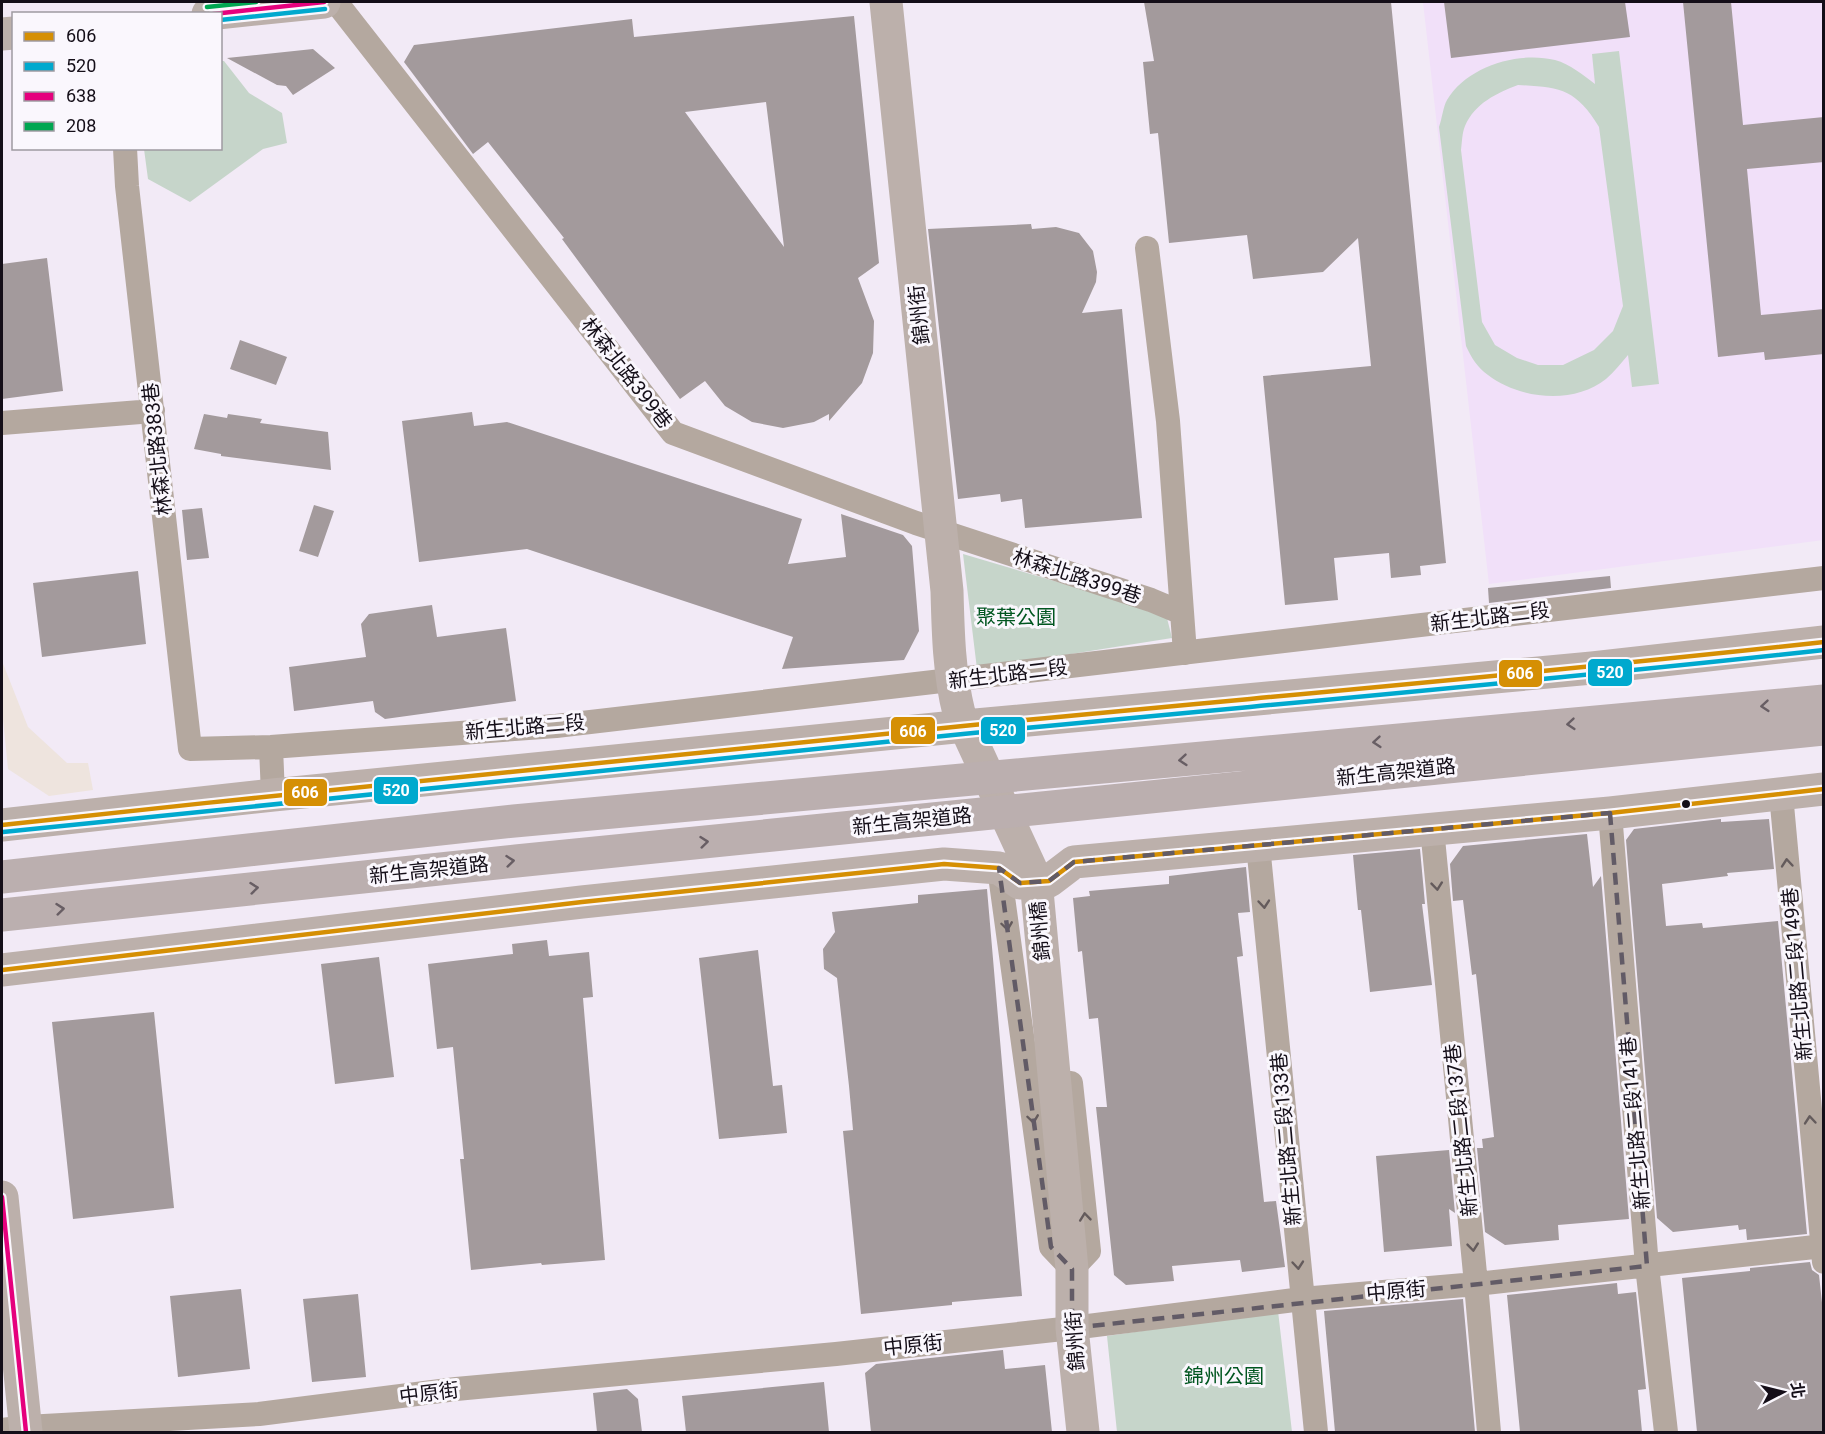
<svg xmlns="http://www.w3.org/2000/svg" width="1825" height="1434" viewBox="0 0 1825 1434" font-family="Roboto,'Noto Sans TC',sans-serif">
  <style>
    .built { fill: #f1e0f9 }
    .industrial { fill: #eee4de }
    .green { fill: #c6d5ca; fill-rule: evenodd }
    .building { fill: #a39a9c; fill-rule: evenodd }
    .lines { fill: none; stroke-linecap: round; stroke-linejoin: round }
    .street { stroke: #b4a89f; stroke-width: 24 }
    .secondary { stroke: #bcb0ab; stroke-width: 33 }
    .highway { stroke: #bbafaf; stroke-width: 33 }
    .bus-1-casing { stroke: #faf7fd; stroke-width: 9 }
    .bus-2-casing { stroke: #faf7fd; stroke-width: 9 }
    .bus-3-casing { stroke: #faf7fd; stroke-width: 9 }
    .bus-4-casing { stroke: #faf7fd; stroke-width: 9 }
    .bus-1 { stroke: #d58f04; stroke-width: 4.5 }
    .bus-2 { stroke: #00a9ce; stroke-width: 4.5 }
    .bus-3 { stroke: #e5007d; stroke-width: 4.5 }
    .bus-4 { stroke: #00a651; stroke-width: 4.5 }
    .oneway { stroke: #685e64 }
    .oneway2 { stroke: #645b5c }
    .marked { fill: none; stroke: #625b66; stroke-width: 4.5; stroke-dasharray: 12 8; stroke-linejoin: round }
    .bus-dot { fill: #140e18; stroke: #faf7fd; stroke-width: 2 }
    .labels { text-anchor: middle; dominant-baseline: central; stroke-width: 6; stroke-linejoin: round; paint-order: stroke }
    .street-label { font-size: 20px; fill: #140e18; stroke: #faf7fd }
    .park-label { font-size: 20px; fill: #015620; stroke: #faf7fd }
    .line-badge { stroke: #faf7fd; stroke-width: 2 }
    .badge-label { font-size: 16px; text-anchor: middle; font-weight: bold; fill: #fff }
  </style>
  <rect width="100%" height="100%" fill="#f2eaf6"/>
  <path class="built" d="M 1423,2 L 1823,2 L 1823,540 L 1489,584 Z"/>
  <path class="industrial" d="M 2,661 L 28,727 L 67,763 L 88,763 L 93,790 L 49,796 L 8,769 L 2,709 Z"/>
  <path class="green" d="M 1619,51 L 1659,384 L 1632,387 L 1628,355 C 1621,363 1614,372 1606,379 C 1574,405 1519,399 1488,375 C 1477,367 1471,357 1466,346 L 1439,127 C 1442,119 1443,107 1447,100 C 1467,66 1519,51 1555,60 C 1570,64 1583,75 1595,84 L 1592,54 ZM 1518,85 C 1560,87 1576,89 1599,127 L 1623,306 L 1613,331 L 1594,350 L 1563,365 L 1538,365 L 1517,358 L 1495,345 L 1482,322 L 1461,150 C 1462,143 1462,133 1465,126 C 1475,103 1497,93 1518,85 Z
    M 220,61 L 224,61 L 249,93 L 282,113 L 287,143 L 263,149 L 190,202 L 148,179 L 144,149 L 220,148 Z
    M 963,554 L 1166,614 L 1172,638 L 977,669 Z
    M 1278,1311 L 1292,1432 L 1117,1432 L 1107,1336 Z"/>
  <path class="building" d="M 1144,2 L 1391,2 L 1446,563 L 1420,566 L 1421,575 L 1391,578 L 1389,553 L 1334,558 L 1338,600 L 1285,605 L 1263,376 L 1371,366 L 1358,238 L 1323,272 L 1253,279 L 1247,235 L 1169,243 L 1158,133 L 1150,134 L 1143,62 L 1154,61 Z
    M 1444,2 L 1625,2 L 1630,37 L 1451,58 Z
    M 1683,2 L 1731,2 L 1743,125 L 1824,117 L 1824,162 L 1747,169 L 1761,315 L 1824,309 L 1824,354 L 1765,360 L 1764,352 L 1718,357 Z
    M 854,16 L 879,263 L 858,278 L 874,321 L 873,353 L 862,383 L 829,421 L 829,414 L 814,422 L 783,428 L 752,422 L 725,406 L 705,381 L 680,399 L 562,239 L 564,238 L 488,142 L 473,154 L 404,62 L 414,45 L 632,19 L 634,37 ZM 766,102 L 784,247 L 685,112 Z
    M 313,49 L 335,68 L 293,95 L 286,86 L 277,85 L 227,58 Z
    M 1031,224 L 1032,229 L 1056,227 L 1079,233 L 1093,251 L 1097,272 L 1096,282 L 1082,313 L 1122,309 L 1142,518 L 1025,528 L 1022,499 L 1001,502 L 1000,494 L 958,499 L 928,229 Z
    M 47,258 L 63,391 L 2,399 L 2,264 Z
    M 240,340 L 287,357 L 276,385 L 230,369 Z
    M 472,412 L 474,426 L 507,422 L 802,519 L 788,564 L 846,557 L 841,514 L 903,535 L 912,546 L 919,631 L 904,660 L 782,669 L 793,637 L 527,549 L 419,562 L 402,421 Z
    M 204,414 L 227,418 L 228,414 L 262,419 L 260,423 L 328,432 L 331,470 L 221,456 L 221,454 L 194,449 Z
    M 314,505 L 334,511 L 318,557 L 299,551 Z
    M 202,508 L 209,558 L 187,560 L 182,510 Z
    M 138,571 L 146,644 L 42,657 L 33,583 Z
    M 1610,576 L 1611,588 L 1489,603 L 1488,588 Z
    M 432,605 L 437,637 L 506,628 L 516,701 L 385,719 L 375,712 L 373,701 L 294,711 L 289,667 L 366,657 L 361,624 L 369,614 Z
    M 1721,819 L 1721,822 L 1769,819 L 1774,869 L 1727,873 L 1728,876 L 1662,884 L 1666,926 L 1702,923 L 1703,928 L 1778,921 L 1807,1234 L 1747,1240 L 1746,1229 L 1739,1230 L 1738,1225 L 1673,1232 L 1657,1218 L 1626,840 L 1634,829 Z
    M 1587,834 L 1593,887 L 1601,876 L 1629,1219 L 1558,1225 L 1559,1240 L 1505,1245 L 1485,1232 L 1477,1148 L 1483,1148 L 1482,1139 L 1494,1137 L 1476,974 L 1472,975 L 1463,900 L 1453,901 L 1450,864 L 1463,846 Z
    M 1420,849 L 1425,904 L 1422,904 L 1432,985 L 1370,992 L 1361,910 L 1358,910 L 1353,855 Z
    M 1246,867 L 1250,912 L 1238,913 L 1243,956 L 1237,957 L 1264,1202 L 1276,1201 L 1285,1267 L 1242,1272 L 1240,1260 L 1172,1266 L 1174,1281 L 1126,1285 L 1114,1275 L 1096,1107 L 1107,1107 L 1098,1018 L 1089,1019 L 1082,951 L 1078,952 L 1073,898 L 1090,896 L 1089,891 L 1169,884 L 1169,876 Z
    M 987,889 L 1022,1296 L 952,1302 L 952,1305 L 861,1314 L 843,1131 L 853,1130 L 849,1086 L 837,978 L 824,969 L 823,949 L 835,932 L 832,912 L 918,903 L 918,895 Z
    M 547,940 L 549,956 L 589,952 L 593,997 L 583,998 L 605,1260 L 542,1265 L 541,1263 L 471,1270 L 460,1159 L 464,1159 L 453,1047 L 437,1049 L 428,964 L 513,954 L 512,944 Z
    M 758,950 L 773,1086 L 782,1085 L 787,1133 L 719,1139 L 699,958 Z
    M 379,957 L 394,1077 L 335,1084 L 321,964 Z
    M 154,1012 L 174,1208 L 73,1219 L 52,1022 Z
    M 1449,1150 L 1455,1213 L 1449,1209 L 1452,1246 L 1384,1252 L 1376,1156 Z
    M 1810,1262 L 1812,1270 L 1819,1275 L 1824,1321 L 1824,1432 L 1697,1432 L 1682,1278 L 1750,1271 L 1750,1268 Z
    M 1617,1283 L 1618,1294 L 1636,1292 L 1646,1389 L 1638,1390 L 1642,1432 L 1520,1432 L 1507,1295 Z
    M 241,1289 L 250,1369 L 178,1377 L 170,1296 Z
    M 358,1294 L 366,1377 L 312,1382 L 303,1299 Z
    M 1463,1299 L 1475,1432 L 1335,1432 L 1324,1311 Z
    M 1003,1350 L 1005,1369 L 1045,1365 L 1052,1432 L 871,1432 L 865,1373 L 876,1364 Z
    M 824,1382 L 829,1432 L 686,1432 L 682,1396 Z
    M 627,1389 L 638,1399 L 642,1432 L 597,1432 L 593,1393 Z"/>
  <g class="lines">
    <path class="street" d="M 336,2 L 673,433 L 916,523 L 1151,600 L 1182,613
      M 125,148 L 127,186 L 190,749 L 271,747 L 556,726 L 1824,578
      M 1147,248 L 1168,421 L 1185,653
      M 2,423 L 153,411
      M 271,747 L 273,795
      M 1781,794 L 1824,1262
      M 1610,813 L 1647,1266 L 1666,1432
      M 1432,828 L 1476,1284 L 1489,1432
      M 1258,845 L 1316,1432
      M 999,868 L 1051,1247 L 1072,1269 L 1089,1251 L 1071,1083
      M 2,1430 L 26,1427 L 259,1414 L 456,1389 L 836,1354 L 1072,1328 L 1302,1299 L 1476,1284 L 1824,1246"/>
    <path class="secondary" d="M 886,2 L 947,591 C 948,631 949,674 959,713 L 1036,880 L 1072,1269 L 1072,1328 L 1083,1432
      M 208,14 L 324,2
      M 2,34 L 14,33
      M 2,825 L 273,795 L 965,726 L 1592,668 L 1824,642
      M 2,970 L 582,902 L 944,864 L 999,868 L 1020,883 L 1049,881 L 1074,862 L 1610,813 L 1824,789
      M 2,1197 L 26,1432"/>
    <path class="highway" d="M 2,877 L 514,821 L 1824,701
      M 2,915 L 516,861 L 1824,729"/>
    <g class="bus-1-casing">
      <path id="bus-1" d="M 2,825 C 322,790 642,757 963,726 C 1250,698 1537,674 1824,642
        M 2,970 L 582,902 L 944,864 L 999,868 L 1020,883 L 1049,881 L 1074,862 L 1610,813 L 1824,789"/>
    </g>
    <g class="bus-2-casing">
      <path id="bus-2" d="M 220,20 L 325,9
        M 3,832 C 323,797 643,765 963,734 C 1250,706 1537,682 1824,650"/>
    </g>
    <g class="bus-3-casing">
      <path id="bus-3" d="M 213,14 L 324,2
        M 2,1197 L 26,1432"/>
    </g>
    <g class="bus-4-casing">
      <path id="bus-4" d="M 207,7 L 256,2"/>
    </g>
    <use href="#bus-1" class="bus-1"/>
    <use href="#bus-2" class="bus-2"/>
    <use href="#bus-3" class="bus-3"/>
    <use href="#bus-4" class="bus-4"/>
  </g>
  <defs><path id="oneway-chevron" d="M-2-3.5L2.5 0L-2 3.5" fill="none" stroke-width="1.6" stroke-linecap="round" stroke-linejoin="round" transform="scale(1.5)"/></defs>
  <g class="oneway">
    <use href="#oneway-chevron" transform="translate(1765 706) rotate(175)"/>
    <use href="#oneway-chevron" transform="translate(1571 724) rotate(175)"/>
    <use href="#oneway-chevron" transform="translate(1377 742) rotate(175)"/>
    <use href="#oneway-chevron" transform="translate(1183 760) rotate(175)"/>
    <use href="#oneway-chevron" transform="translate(704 842) rotate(-6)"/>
    <use href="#oneway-chevron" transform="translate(510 861) rotate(-6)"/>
    <use href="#oneway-chevron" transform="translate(254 888) rotate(-6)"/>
    <use href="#oneway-chevron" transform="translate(60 909) rotate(-6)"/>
  </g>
  <g class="oneway2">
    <use href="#oneway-chevron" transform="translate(1787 863) rotate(-95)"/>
    <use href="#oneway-chevron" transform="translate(1437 886) rotate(84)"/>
    <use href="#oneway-chevron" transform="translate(1264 904) rotate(85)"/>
    <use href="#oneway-chevron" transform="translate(1007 926) rotate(82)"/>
    <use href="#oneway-chevron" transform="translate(1033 1119) rotate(82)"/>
    <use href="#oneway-chevron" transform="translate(1810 1120) rotate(-95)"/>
    <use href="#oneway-chevron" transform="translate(1085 1217) rotate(-96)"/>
    <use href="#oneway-chevron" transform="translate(1473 1247) rotate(84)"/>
    <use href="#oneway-chevron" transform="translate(1298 1265) rotate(85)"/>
  </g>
  <path class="marked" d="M 1610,813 L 1647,1266 L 1072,1328 L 1072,1269 L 1051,1247 L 999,868 L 1020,883 L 1049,881 L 1074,862 Z"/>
  <circle class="bus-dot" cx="1686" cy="804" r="5"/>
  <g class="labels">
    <g class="street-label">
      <text transform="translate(919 315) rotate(-96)">錦州街</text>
      <text transform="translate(627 373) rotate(52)">林森北路399巷</text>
      <text transform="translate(157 449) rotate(-96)">林森北路383巷</text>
      <text transform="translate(1077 576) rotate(18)">林森北路399巷</text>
      <text transform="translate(1490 617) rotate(-7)">新生北路二段</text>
      <text transform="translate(1008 674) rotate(-7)">新生北路二段</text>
      <text transform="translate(525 727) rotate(-5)">新生北路二段</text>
      <text transform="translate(1396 772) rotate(-6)">新生高架道路</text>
      <text transform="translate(912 821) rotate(-6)">新生高架道路</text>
      <text transform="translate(429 870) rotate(-6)">新生高架道路</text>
      <text transform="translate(1040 931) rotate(-95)">錦州橋</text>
      <text transform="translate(1797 974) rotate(-95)">新生北路二段149巷</text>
      <text transform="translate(1635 1123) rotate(-95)">新生北路二段141巷</text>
      <text transform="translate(1461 1130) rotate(-96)">新生北路二段137巷</text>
      <text transform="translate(1286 1139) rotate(-95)">新生北路二段133巷</text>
      <text transform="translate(1396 1291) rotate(-5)">中原街</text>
      <text transform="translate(1075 1341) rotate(-94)">錦州街</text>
      <text transform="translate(913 1345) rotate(-6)">中原街</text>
      <text transform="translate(429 1393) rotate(-7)">中原街</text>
    </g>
    <g class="park-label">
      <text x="1016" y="617">聚葉公園</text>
      <text x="1224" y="1376">錦州公園</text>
    </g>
  </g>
  <g class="line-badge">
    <rect x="1587" y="658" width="46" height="29" rx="6" fill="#00a9ce"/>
    <rect x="1498" y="659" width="45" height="29" rx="6" fill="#d58f04"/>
    <rect x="980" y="716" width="46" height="29" rx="6" fill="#00a9ce"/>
    <rect x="890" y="716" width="46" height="29" rx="6" fill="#d58f04"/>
    <rect x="373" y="776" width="46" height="29" rx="6" fill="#00a9ce"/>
    <rect x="283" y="778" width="45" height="29" rx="6" fill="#d58f04"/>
  </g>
  <g class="badge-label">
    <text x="1610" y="678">520</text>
    <text x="1520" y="679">606</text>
    <text x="1003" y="736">520</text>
    <text x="913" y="737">606</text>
    <text x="396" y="796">520</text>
    <text x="305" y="798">606</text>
  </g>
  <rect width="1825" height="1434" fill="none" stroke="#140e18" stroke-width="6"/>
  <rect x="12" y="12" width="210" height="138" fill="#faf7fd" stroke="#9e9aa1" stroke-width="1.5"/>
  <rect x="24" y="32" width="30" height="9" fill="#d58f04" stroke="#9e9aa1" stroke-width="1.5"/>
  <text x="66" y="42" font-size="18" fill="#140e18">606</text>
  <rect x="24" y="62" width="30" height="9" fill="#00a9ce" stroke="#9e9aa1" stroke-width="1.5"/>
  <text x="66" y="72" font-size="18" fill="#140e18">520</text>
  <rect x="24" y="92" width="30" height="9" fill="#e5007d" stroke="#9e9aa1" stroke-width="1.5"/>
  <text x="66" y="102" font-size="18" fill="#140e18">638</text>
  <rect x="24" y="122" width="30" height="9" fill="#00a651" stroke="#9e9aa1" stroke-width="1.5"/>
  <text x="66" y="132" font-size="18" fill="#140e18">208</text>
  <g transform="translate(1783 1392) rotate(83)" stroke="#faf7fd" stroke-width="4.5" paint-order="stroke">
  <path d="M0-4.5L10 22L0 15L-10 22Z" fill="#140e18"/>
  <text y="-9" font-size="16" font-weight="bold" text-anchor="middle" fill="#140e18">北</text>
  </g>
</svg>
